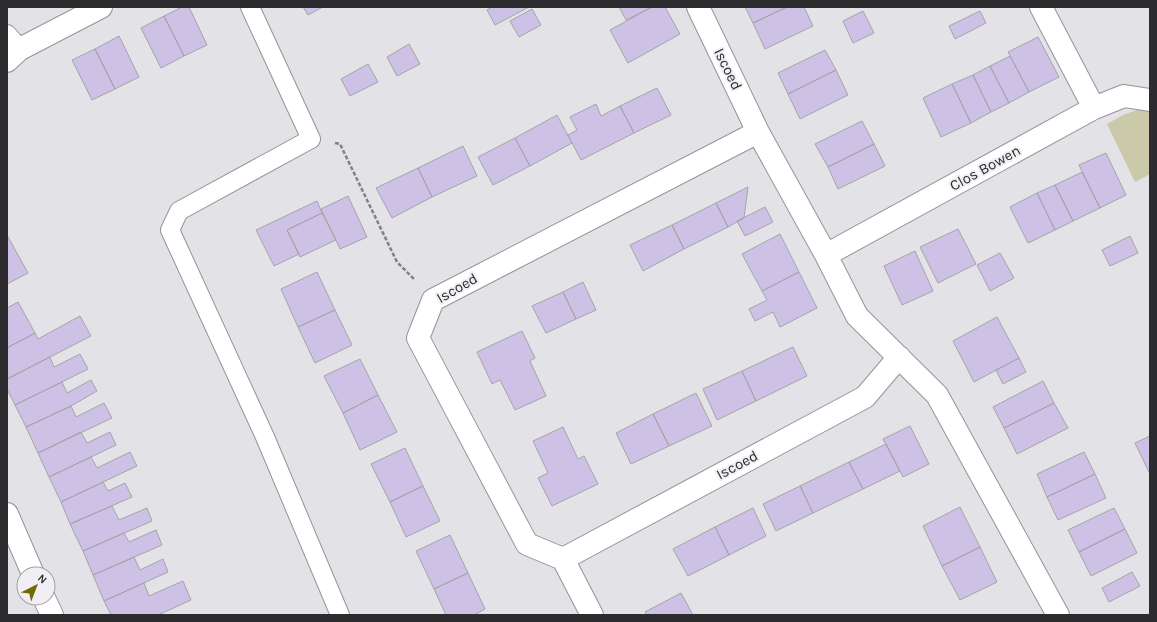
<svg xmlns="http://www.w3.org/2000/svg" width="1157" height="622" viewBox="0 0 1157 622" font-family="Karla,sans-serif">
  <style>
    .green { fill: #cacaab }
    .building { fill: #cdc1e5; stroke: #a5a4a8 }
    .lines { fill: none; stroke-linecap: round; stroke-linejoin: round }
    .service-casing { stroke: #949397; stroke-width: 20 }
    .minor-casing { stroke: #949397; stroke-width: 24 }
    .primary-casing { stroke: #949397; stroke-width: 24 }
    .path { stroke: #828184; stroke-width: 2.5; stroke-dasharray: 4 2; stroke-linecap: butt }
    .service { stroke: #fff; stroke-width: 18 }
    .minor { stroke: #fff; stroke-width: 22 }
    .primary { stroke: #fff; stroke-width: 22 }
    .labels { text-anchor: middle; dominant-baseline: central; stroke-width: 4; stroke-linejoin: round; paint-order: stroke }
    .street-label { font-size: 15px; fill: #2c2b2d; stroke: #f1eff3 }
  </style>
  <rect width="100%" height="100%" fill="#e3e2e6"/>
  <path class="green" d="M 1142,108 L 1150,109 L 1150,174 L 1135,182 L 1107,124 L 1123,115 Z"/>
  <path class="building" d="M 182,7 L 189,7 L 207,45 L 184,56 L 164,16 Z
    M 303,7 L 323,7 L 308,15 Z
    M 492,7 L 529,7 L 495,25 L 487,10 Z
    M 619,7 L 652,7 L 626,20 Z
    M 652,7 L 665,7 L 680,34 L 628,63 L 610,30 Z
    M 745,7 L 787,7 L 753,23 Z
    M 787,7 L 804,7 L 813,26 L 765,49 L 753,23 Z
    M 532,9 L 541,25 L 519,37 L 510,21 Z
    M 863,11 L 874,33 L 853,43 L 843,21 Z
    M 980,11 L 986,23 L 955,39 L 949,26 Z
    M 164,16 L 184,56 L 161,68 L 141,28 Z
    M 119,36 L 139,77 L 115,89 L 95,49 Z
    M 1038,37 L 1059,77 L 1029,92 L 1008,52 Z
    M 409,44 L 420,64 L 397,76 L 387,57 Z
    M 95,49 L 115,89 L 92,100 L 72,60 Z
    M 825,50 L 836,70 L 788,94 L 778,73 Z
    M 1010,56 L 1029,92 L 1009,103 L 990,66 Z
    M 368,64 L 378,82 L 350,96 L 341,79 Z
    M 990,66 L 1009,103 L 991,112 L 973,75 Z
    M 836,70 L 848,95 L 800,119 L 788,94 Z
    M 973,75 L 991,112 L 971,123 L 952,84 Z
    M 952,84 L 971,123 L 941,137 L 923,98 Z
    M 657,88 L 671,115 L 634,133 L 620,106 Z
    M 596,104 L 601,116 L 620,106 L 634,133 L 581,160 L 568,135 L 577,130 L 570,117 Z
    M 557,115 L 572,143 L 530,166 L 515,138 Z
    M 862,121 L 874,144 L 828,167 L 815,144 Z
    M 515,138 L 530,166 L 493,185 L 478,157 Z
    M 874,144 L 885,166 L 838,189 L 828,167 Z
    M 463,146 L 477,176 L 432,197 L 418,168 Z
    M 1106,153 L 1126,195 L 1100,208 L 1079,165 Z
    M 418,168 L 432,197 L 392,218 L 376,188 Z
    M 1082,172 L 1100,208 L 1073,221 L 1055,185 Z
    M 1055,185 L 1073,221 L 1055,230 L 1037,193 Z
    M 748,187 L 744,218 L 728,227 L 716,203 Z
    M 1037,193 L 1055,230 L 1028,243 L 1010,207 Z
    M 348,196 L 367,237 L 340,249 L 321,209 Z
    M 317,201 L 322,213 L 287,230 L 299,254 L 274,266 L 256,230 Z
    M 716,203 L 728,227 L 684,249 L 672,225 Z
    M 765,207 L 773,222 L 745,236 L 737,221 Z
    M 322,213 L 336,240 L 300,257 L 287,230 Z
    M 672,225 L 684,249 L 643,271 L 630,245 Z
    M 958,229 L 976,264 L 938,283 L 920,247 Z
    M 780,234 L 799,272 L 762,291 L 742,254 Z
    M 7,235 L 28,273 L 7,284 Z
    M 1130,236 L 1138,253 L 1110,266 L 1102,250 Z
    M 915,251 L 933,291 L 902,305 L 884,266 Z
    M 1000,253 L 1014,278 L 990,291 L 977,265 Z
    M 317,272 L 335,310 L 298,327 L 281,289 Z
    M 799,272 L 817,308 L 780,327 L 773,312 L 755,321 L 749,309 L 767,300 L 762,291 Z
    M 583,282 L 596,310 L 576,319 L 563,292 Z
    M 563,292 L 576,319 L 546,333 L 532,306 Z
    M 18,302 L 35,333 L 7,348 L 7,308 Z
    M 335,310 L 352,345 L 315,363 L 298,327 Z
    M 80,316 L 91,336 L 7,379 L 7,348 L 35,333 L 38,339 Z
    M 997,317 L 1019,358 L 974,382 L 953,341 Z
    M 522,331 L 535,358 L 530,361 L 546,396 L 515,410 L 500,380 L 492,384 L 477,352 Z
    M 793,347 L 807,376 L 756,401 L 742,371 Z
    M 80,354 L 88,369 L 15,405 L 7,389 L 7,379 L 50,357 L 54,367 Z
    M 1019,358 L 1026,372 L 1003,384 L 996,370 Z
    M 360,359 L 378,395 L 343,413 L 324,376 Z
    M 742,371 L 756,401 L 717,420 L 703,389 Z
    M 91,380 L 97,391 L 71,406 L 26,427 L 15,405 L 62,382 L 67,393 Z
    M 1043,381 L 1054,403 L 1004,428 L 993,407 Z
    M 696,393 L 712,426 L 669,446 L 653,414 Z
    M 378,395 L 397,432 L 360,450 L 343,413 Z
    M 104,403 L 112,418 L 38,453 L 26,427 L 71,406 L 76,417 Z
    M 1054,403 L 1068,428 L 1017,454 L 1004,428 Z
    M 653,414 L 669,446 L 631,464 L 616,433 Z
    M 910,426 L 929,464 L 903,477 L 883,439 Z
    M 563,427 L 578,459 L 584,456 L 598,484 L 552,506 L 538,478 L 548,473 L 533,441 Z
    M 81,432 L 87,443 L 110,432 L 116,445 L 49,477 L 38,453 Z
    M 1150,436 L 1150,474 L 1135,443 Z
    M 886,444 L 900,471 L 863,489 L 849,462 Z
    M 405,448 L 423,486 L 390,502 L 371,464 Z
    M 130,452 L 137,466 L 61,502 L 49,477 L 91,457 L 97,468 Z
    M 1084,452 L 1095,474 L 1047,497 L 1037,474 Z
    M 849,462 L 863,489 L 813,513 L 800,486 Z
    M 1095,474 L 1106,498 L 1058,520 L 1047,497 Z
    M 103,482 L 108,491 L 125,483 L 132,497 L 70,524 L 61,502 Z
    M 423,486 L 440,521 L 406,537 L 390,502 Z
    M 800,486 L 813,513 L 776,531 L 763,504 Z
    M 112,506 L 119,520 L 147,508 L 152,521 L 83,551 L 70,524 Z
    M 960,507 L 980,547 L 942,566 L 923,526 Z
    M 753,508 L 766,536 L 729,555 L 715,527 Z
    M 1114,508 L 1125,529 L 1079,552 L 1068,530 Z
    M 715,527 L 729,555 L 688,576 L 673,549 Z
    M 1125,529 L 1137,553 L 1091,576 L 1079,552 Z
    M 156,530 L 162,545 L 93,575 L 83,551 L 124,533 L 129,542 Z
    M 450,535 L 468,573 L 434,589 L 416,551 Z
    M 980,547 L 997,582 L 960,600 L 942,566 Z
    M 134,557 L 140,570 L 163,559 L 168,572 L 104,601 L 93,575 Z
    M 1132,572 L 1140,586 L 1109,602 L 1102,588 Z
    M 468,573 L 485,609 L 474,615 L 446,615 L 434,589 Z
    M 183,581 L 191,600 L 158,615 L 111,615 L 104,601 L 144,583 L 149,596 Z
    M 681,593 L 693,615 L 647,615 L 645,612 Z"/>
  <g class="lines">
    <g class="service-casing">
      <path id="service" d="M 250,7 L 311,139 L 179,211 L 170,230 L 265,437 L 340,615
        M 7,34 L 20,49"/>
    </g>
    <g class="minor-casing">
      <path id="minor" d="M 698,7 L 758,132 L 826,255 L 857,316 L 937,395 L 1058,615
        M 1041,7 L 1094,108
        M 7,61 L 20,49 L 101,7
        M 826,255 L 1094,108 L 1124,96 L 1150,100
        M 563,559 L 865,397 L 899,357
        M 592,615 L 563,559 L 527,544 L 418,338 L 433,300 L 758,132"/>
    </g>
    <g class="primary-casing">
      <path id="primary" d="M 7,514 L 33,574
        M 44,598 L 52,615"/>
    </g>
    <path class="path" d="M 335,143 L 340,144 L 397,262 L 415,280"/>
    <use href="#service" class="service"/>
    <use href="#minor" class="minor"/>
    <use href="#primary" class="primary"/>
  </g>
  <g class="labels">
    <g class="street-label">
      <text transform="translate(728 69) rotate(64)">Iscoed</text>
      <text transform="translate(985 168) rotate(-29)">Clos Bowen</text>
      <text transform="translate(457 288) rotate(-30)">Iscoed</text>
      <text transform="translate(737 465) rotate(-28)">Iscoed</text>
    </g>
  </g>
  <rect width="1157" height="622" fill="none" stroke="#2c2b2d" stroke-width="16"/>
  <g transform="translate(36 586) rotate(42)"><circle r="19" fill="#f1eff3" stroke="#a2a1a4"/>
  <path d="M0-3L7 15L0 10L-7 15Z" fill="#6f6b06"/>
  <text y="-6" font-size="11" font-weight="bold" text-anchor="middle" fill="#2c2b2d">N</text>
  </g>
</svg>
